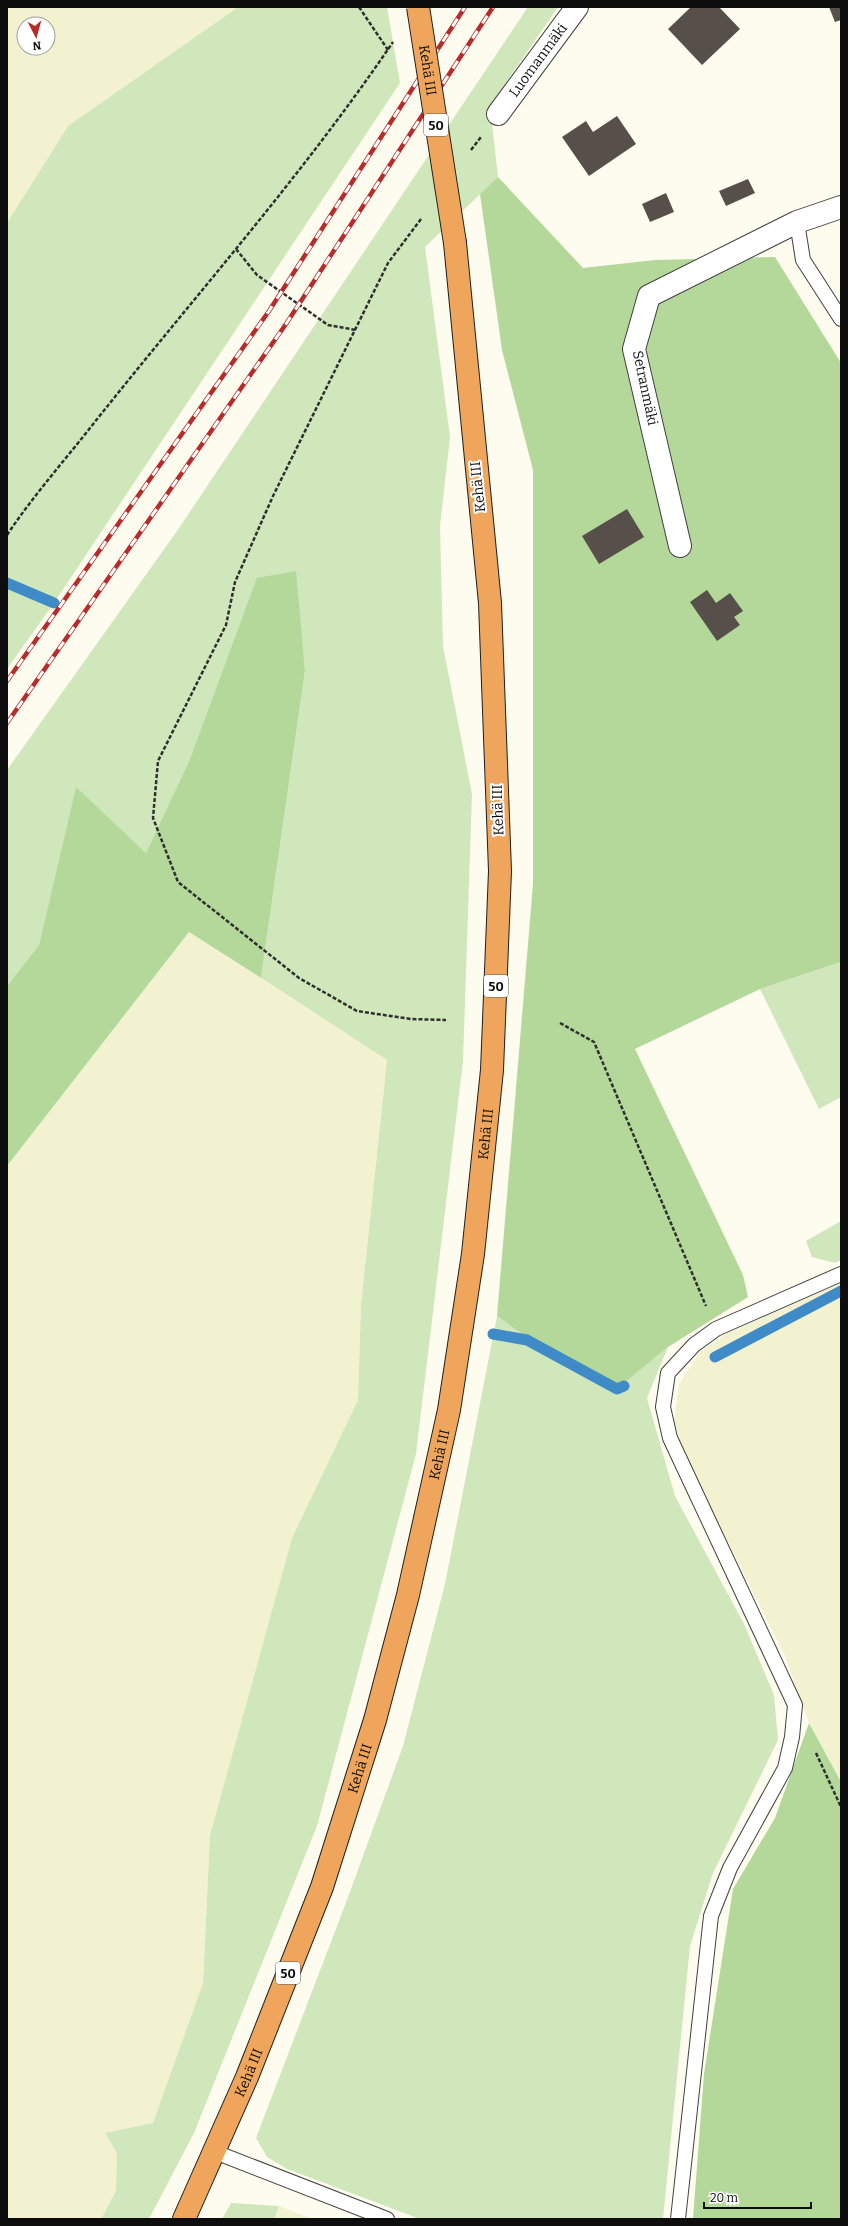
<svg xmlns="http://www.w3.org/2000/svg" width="848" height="2226" viewBox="0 0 848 2226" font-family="Bitter,serif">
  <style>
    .farmland { fill: #f3f2d0; fill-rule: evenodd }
    .green { fill: #cfe7ba }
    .forest { fill: #b3d899 }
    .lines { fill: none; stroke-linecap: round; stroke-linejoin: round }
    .stream { stroke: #3f8bc8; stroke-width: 11 }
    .building { fill: #564f4a }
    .lane-casing { stroke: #404040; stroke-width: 16 }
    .street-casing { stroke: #404040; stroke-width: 24 }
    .highway-casing { stroke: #1e1e1e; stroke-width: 24 }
    .path { stroke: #2f2f2f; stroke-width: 2.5; stroke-dasharray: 4 2; stroke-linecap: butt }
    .lane { stroke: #fff; stroke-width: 14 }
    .street { stroke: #fff; stroke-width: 22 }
    .highway { stroke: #efa65c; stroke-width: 22 }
    .rail-casing { stroke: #b82b2b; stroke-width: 4.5 }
    .rail { stroke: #fff; stroke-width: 3; stroke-dasharray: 9; stroke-linecap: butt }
    .highway-bridge-casing { stroke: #1e1e1e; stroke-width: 24; stroke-linecap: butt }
    .highway-bridge { stroke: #efa65c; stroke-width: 22 }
    .labels { text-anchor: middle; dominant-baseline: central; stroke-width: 4; stroke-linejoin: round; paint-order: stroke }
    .shield { fill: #fff; stroke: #565656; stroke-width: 1 }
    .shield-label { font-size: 13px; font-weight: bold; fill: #0d0d0d }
    .street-label { font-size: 14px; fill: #0d0d0d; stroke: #fff }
  </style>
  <rect width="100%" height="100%" fill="#fefcef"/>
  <path class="farmland" d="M 7,7 L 238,7 L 68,126 L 7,223 ZM 24,24 L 48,24 L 48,48 L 24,48 Z
    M 189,932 L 387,1060 L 361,1304 L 358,1400 L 292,1538 L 210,1835 L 203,1983 L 153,2124 L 105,2133 L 117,2153 L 116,2191 L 101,2219 L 7,2219 L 7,1166 Z
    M 841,1282 L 841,1782 L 809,1723 L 784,1654 L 684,1454 L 674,1420 L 679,1384 L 699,1353 L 724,1335 Z
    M 279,2206 L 313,2219 L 274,2219 Z"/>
  <path class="green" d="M 238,7 L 387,7 L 400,83 L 54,603 L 7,669 L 7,223 L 68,126 Z
    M 528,7 L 558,7 L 490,106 L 498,177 L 425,247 L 450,437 L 440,526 L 443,646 L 472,794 L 463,1061 L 416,1454 L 317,1826 L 194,2133 L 149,2219 L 101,2219 L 116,2191 L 117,2153 L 105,2133 L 153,2123 L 203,1983 L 210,1835 L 292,1538 L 358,1400 L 361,1304 L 387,1060 L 261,978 L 305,671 L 295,571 L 190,759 L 146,853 L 76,788 L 39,945 L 7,986 L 7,770 L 177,531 Z
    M 841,962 L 841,1097 L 819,1109 L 760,989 Z
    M 841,1221 L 841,1260 L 835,1263 L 812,1257 L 806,1241 Z
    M 497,1316 L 576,1373 L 617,1389 L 668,1347 L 647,1398 L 675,1496 L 744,1624 L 774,1695 L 778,1740 L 713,1873 L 690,1946 L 663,2219 L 420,2219 L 287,2169 L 267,2157 L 256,2138 L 347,1900 L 403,1746 L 445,1584 Z
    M 231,2203 L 279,2206 L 274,2219 L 222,2219 Z"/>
  <path class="forest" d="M 498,177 L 583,268 L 655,260 L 775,257 L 841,363 L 841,962 L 760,989 L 635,1049 L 743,1275 L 748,1297 L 668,1347 L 617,1389 L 576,1373 L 497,1316 L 533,884 L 533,470 L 502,350 L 480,194 Z
    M 296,571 L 305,671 L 261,978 L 189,932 L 7,1166 L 7,986 L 39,945 L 76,787 L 146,853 L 190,759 L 257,578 Z
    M 809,1723 L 841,1782 L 841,2219 L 693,2219 L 704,2074 L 733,1889 L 775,1818 Z"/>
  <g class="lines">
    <path class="stream" d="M 7,583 L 54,603
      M 493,1334 L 527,1340 L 617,1389 L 624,1386
      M 715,1357 L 841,1291"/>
  </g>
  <path class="building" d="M 691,7 L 719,7 L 740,29 L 702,65 L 668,29 Z
    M 829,7 L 841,7 L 841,20 L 835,22 Z
    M 617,116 L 636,144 L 589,176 L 562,137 L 586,121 L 593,132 Z
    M 748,179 L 755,193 L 726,206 L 719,191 Z
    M 666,193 L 674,212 L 650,222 L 642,204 Z
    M 627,509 L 644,537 L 599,564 L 582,536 Z
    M 707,590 L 716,603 L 730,593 L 743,611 L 734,617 L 740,625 L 717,641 L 690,602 Z"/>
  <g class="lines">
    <g class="lane-casing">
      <path id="lane" d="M 797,222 L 803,260 L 841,319
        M 215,2152 L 387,2219
        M 678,2219 L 711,1916 L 730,1868 L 785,1768 L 792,1737 L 795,1705 L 670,1438 L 663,1407 L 668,1373 L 694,1345 L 716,1329 L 841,1274"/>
    </g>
    <g class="street-casing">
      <g id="street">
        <path id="s1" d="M 498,114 L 577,7"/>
        <path d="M 680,546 L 634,349 L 649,296 L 797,222 L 841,207"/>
      </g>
    </g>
    <g class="highway-casing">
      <g id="highway">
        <path id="s2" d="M 184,2219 L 247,2077 L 322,1887 L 375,1720 L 408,1595 L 449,1410 L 473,1254 L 492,1070 L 500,871 L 490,603 L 455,243"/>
      </g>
    </g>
    <path class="path" d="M 359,7 L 388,50
      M 471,150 L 481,137
      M 421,219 L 388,263 L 273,496 L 235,582 L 226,625 L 158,761 L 153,818 L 178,882 L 299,978 L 357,1011 L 411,1019 L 446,1020
      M 236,249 L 257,275 L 328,325 L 356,330
      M 7,535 C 33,496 65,460 94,423 C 194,297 302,176 393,42
      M 560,1023 L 594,1042 L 706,1306
      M 816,1753 L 841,1807"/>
    <use href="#lane" class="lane"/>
    <use href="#street" class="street"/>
    <use href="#highway" class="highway"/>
    <g class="rail-casing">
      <path id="rail" d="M 7,681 L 269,311 L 465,7
        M 7,723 L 286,324 L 493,7"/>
    </g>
    <use href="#rail" class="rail"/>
    <g class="highway-bridge-casing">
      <g id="highway-bridge">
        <path id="s3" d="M 418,7 L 455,243"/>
      </g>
    </g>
    <use href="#highway-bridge" class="highway-bridge"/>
  </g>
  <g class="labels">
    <g class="shield">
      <rect x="424" y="114" width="24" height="22" rx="3"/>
      <rect x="484" y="975" width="24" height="22" rx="3"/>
      <rect x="276" y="1962" width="24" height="22" rx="3"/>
    </g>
    <g class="shield-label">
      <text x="436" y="125">50</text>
      <text x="496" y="986">50</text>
      <text x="288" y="1973">50</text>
    </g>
    <g class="street-label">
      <text stroke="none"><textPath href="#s1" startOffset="67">Luomanmäki</textPath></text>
      <text stroke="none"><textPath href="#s3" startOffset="64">Kehä III</textPath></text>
      <text transform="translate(645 388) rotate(78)">Setranmäki</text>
      <text transform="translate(478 487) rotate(-96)">Kehä III</text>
      <text transform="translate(498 810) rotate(-92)">Kehä III</text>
      <text stroke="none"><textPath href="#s2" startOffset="1132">Kehä III</textPath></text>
      <text stroke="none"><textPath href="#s2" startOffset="808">Kehä III</textPath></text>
      <text stroke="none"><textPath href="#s2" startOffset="484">Kehä III</textPath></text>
      <text stroke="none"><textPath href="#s2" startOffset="160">Kehä III</textPath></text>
    </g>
  </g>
  <rect width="848" height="2226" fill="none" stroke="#0d0d0d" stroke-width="16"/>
  <g transform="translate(36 36) rotate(174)"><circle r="19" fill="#ffffff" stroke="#9e9e9e"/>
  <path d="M0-3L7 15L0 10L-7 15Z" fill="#b82b2b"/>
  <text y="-6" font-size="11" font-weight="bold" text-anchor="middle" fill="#0d0d0d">N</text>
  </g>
  <path d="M704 2202v6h107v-6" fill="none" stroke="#0d0d0d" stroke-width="2"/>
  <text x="710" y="2202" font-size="12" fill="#0d0d0d" stroke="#ffffff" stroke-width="3" paint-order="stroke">20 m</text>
</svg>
